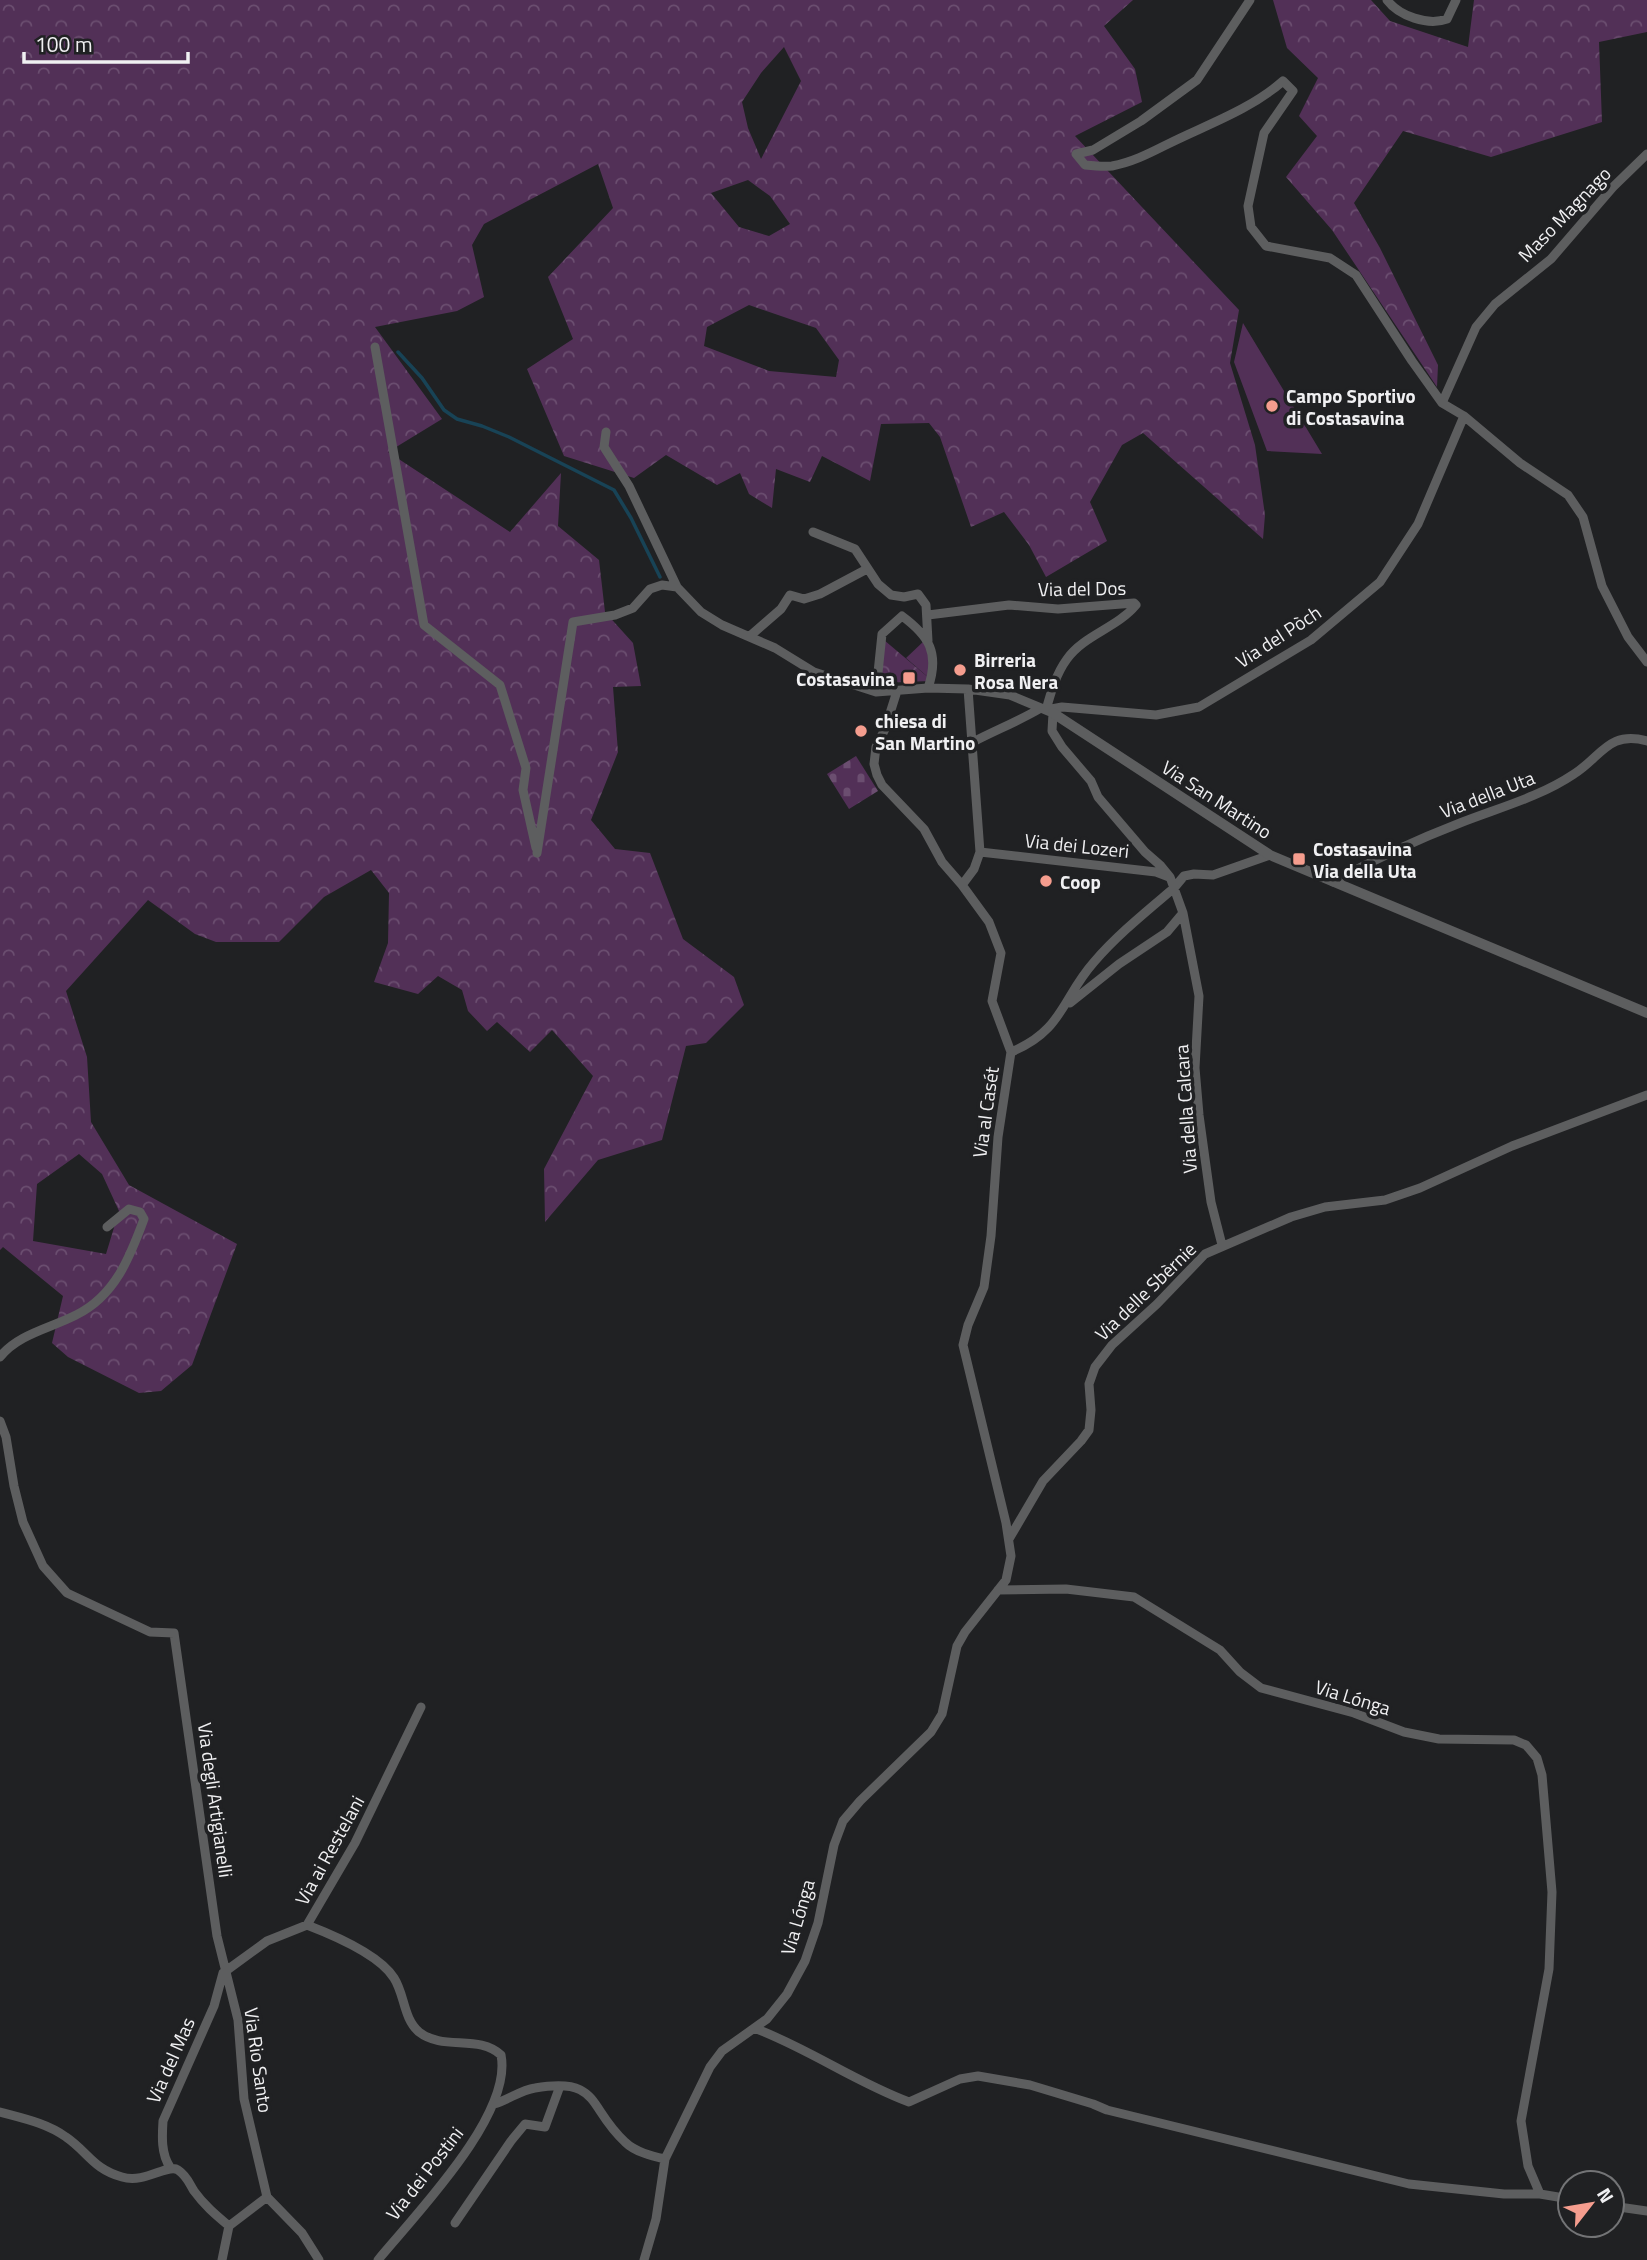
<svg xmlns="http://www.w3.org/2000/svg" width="1647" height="2260" viewBox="0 0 1647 2260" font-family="'Titillium Web',sans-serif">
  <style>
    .forest { fill: url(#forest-crowns); fill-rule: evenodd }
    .cemetery { fill: url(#cemetery-stones) }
    .garden { fill: #523057 }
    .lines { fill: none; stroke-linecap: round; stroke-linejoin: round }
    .stream { stroke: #184356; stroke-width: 3.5 }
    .minor { stroke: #5d5e5f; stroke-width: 9 }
    .tertiary { stroke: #5d5e5f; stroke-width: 10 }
    .poi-dot { fill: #f59d8e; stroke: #202123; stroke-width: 2.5 }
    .labels { text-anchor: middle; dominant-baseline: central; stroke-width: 7; stroke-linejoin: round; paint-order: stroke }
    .street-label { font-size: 19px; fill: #f0f0f2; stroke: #202123 }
    .poi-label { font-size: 19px; font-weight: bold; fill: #f0f0f2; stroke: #202123; text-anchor: start }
  </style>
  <defs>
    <pattern id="forest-crowns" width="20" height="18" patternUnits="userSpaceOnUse" patternTransform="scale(1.75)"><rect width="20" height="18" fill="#523057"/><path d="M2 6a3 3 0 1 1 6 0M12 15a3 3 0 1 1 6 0" fill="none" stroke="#6b4e70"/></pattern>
    <pattern id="cemetery-stones" width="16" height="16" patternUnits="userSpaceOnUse" patternTransform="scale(1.75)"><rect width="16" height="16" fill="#523057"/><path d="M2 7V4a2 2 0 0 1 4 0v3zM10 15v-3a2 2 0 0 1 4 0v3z" fill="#6b4e70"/></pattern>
  </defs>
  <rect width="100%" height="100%" fill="#202123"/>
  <path class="forest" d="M 0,0 L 1133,0 L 1104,26 L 1135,69 L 1142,102 L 1075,136 L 1239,310 L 1230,363 L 1255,445 L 1265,515 L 1263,539 L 1143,433 L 1122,445 L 1090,502 L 1107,541 L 1046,577 L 1029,545 L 1004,512 L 971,527 L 940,437 L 929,423 L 881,424 L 870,481 L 822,456 L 810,482 L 776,469 L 772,508 L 749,494 L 740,473 L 717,485 L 666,455 L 634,478 L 564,456 L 527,369 L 573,339 L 548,277 L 613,208 L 598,164 L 484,224 L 472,245 L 484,297 L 457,311 L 375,327 L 442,419 L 388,452 L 510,532 L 561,473 L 558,526 L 599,560 L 605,612 L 633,643 L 641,686 L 613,687 L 618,752 L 591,820 L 615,849 L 650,853 L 683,939 L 734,977 L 744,1005 L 706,1043 L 686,1046 L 662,1140 L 598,1160 L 545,1222 L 544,1169 L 593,1076 L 552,1030 L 530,1052 L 497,1022 L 487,1031 L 468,1011 L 462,990 L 438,976 L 418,994 L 374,982 L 388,943 L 389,893 L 371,870 L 324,897 L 279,942 L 216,942 L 195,934 L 148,900 L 66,991 L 87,1057 L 91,1122 L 129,1185 L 237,1244 L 192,1365 L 161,1391 L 139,1393 L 68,1357 L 52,1343 L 63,1296 L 3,1247 L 0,1250 ZM 784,47 L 801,81 L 761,159 L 748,128 L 742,102 L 761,73 ZM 748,180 L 770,196 L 790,224 L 769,236 L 739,227 L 711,193 ZM 749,305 L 816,328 L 839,360 L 836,377 L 769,371 L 704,346 L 707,327 ZM 79,1154 L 102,1174 L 119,1211 L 106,1254 L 33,1241 L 37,1184 Z
    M 1273,0 L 1371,0 L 1390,21 L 1468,47 L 1474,0 L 1647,0 L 1647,32 L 1599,42 L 1602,122 L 1491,157 L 1403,131 L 1354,203 L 1380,248 L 1438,365 L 1437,387 L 1332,230 L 1286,177 L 1317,136 L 1299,116 L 1318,78 L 1287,48 Z
    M 884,640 L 929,678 L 930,681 L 878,683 Z"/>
  <path class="cemetery" d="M 856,756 L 878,791 L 849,809 L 827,774 Z"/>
  <path class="garden" d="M 1243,323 L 1322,454 L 1267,451 L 1234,362 Z
    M 925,640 L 932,655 L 929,678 L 906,658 Z"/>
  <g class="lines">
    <path class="stream" d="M 398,352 L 422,378 L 444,410 L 457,419 L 482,426 L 509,437 L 614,490 L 631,518 L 660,577"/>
    <path class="minor" d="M 1250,0 L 1197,80 L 1141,121 L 1093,150 L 1076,154 L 1085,165 C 1094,166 1104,167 1112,166 C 1133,162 1150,153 1168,144 C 1206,125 1250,110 1283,81 L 1293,91 L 1264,133 L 1248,206 L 1251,227 L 1266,246 L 1330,258 L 1356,275 L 1412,361 L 1442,403 L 1464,416 L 1520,463 L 1568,495 L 1583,517 L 1602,586 L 1628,637 L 1647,662
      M 1387,0 C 1399,16 1428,26 1447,19 L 1456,0
      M 375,347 L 424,625 L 500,685 L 526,768 L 523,790 L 536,848
      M 1442,403 L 1476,327 L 1495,304 L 1551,259 L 1613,187 L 1647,154
      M 606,432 L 604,447 L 629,486 L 677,587
      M 813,532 L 855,549 L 878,584 L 891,595 L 904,597 L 918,594 L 926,605 L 928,641
      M 928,615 L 1009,605 L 1058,609 L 1134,603 L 1136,605 C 1117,628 1084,635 1067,659 C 1056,674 1051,692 1046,710 L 1062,707 L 1156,715 L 1199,707 L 1311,640 L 1380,582 L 1418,524 L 1464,416
      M 750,636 L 781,609 L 790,595 L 804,599 L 820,594 L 867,569
      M 876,692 L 882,634 L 902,616 C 929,636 940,653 928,688
      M 973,742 C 996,730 1019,721 1041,708
      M 980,852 L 1156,872 L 1169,877
      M 537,853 L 573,622 L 615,615 L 633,608 L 650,589 L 662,585 L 677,587 L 701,612 L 722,625 L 775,648 L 814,672 L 876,692 L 928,688 L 968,689 L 1010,695 L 1053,713 L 1052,731 L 1062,747 L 1091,781 L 1098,797 L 1145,852 L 1161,866 L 1170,877 L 1183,913 L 1199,996 L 1195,1068 L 1199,1115 L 1211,1202 L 1222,1245
      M 1333,882 C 1375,859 1416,840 1460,823 C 1498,808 1540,797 1574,774 C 1601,757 1609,730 1647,741
      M 962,885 L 974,869 L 980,852 L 968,689
      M 1070,1003 L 1119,964 L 1167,932 L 1183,913
      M 1011,1052 C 1063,1031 1062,998 1094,962 C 1117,935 1147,911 1174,888 L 1184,876 L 1194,874 L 1213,875 L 1270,855
      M 0,1357 C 18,1334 51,1328 76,1315 C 115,1296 130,1257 144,1219 L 140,1212 L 129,1209 L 107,1227
      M 0,1421 L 6,1437 L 14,1486 L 23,1522 L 43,1566 L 67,1593 L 150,1632 L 174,1633 L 217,1936 L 238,2020 L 244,2099 L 267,2197 L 302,2233 L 319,2260
      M 1009,1539 L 1043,1481 L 1081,1441 L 1089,1430 L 1091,1410 L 1089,1384 L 1095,1367 L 1112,1345 L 1157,1304 L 1205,1254 L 1291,1217 L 1325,1207 L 1385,1200 L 1420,1188 L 1512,1146 L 1647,1095
      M 998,1590 L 1066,1589 L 1134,1597 L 1220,1650 L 1240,1672 L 1261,1688 L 1354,1713 L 1404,1732 L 1439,1739 L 1514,1740 L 1526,1745 L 1537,1758 L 1542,1775 L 1552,1892 L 1549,1969 L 1521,2121 L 1528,2166 L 1540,2194
      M 307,1925 C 333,1935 379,1954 394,1978 C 405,1995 403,2018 419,2032 C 443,2051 479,2034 501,2055 C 513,2115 415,2215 378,2260
      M 754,2028 C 808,2048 855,2082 909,2102 L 960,2079 L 978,2076 L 1030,2085 L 1093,2104 L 1107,2110 L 1409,2184 L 1504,2194 L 1540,2194 L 1570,2199
      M 494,2104 C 508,2100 521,2090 535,2088 C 601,2077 587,2107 625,2142 C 635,2152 652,2156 665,2159
      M 0,2112 C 22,2118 47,2123 66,2137 C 88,2152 93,2169 122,2177 C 145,2184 168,2163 178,2170 C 187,2176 189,2183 194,2191 C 204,2205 216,2215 229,2226 L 267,2197
      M 170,2167 C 161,2154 162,2136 163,2121 L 214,2006 L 223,1973 L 267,1941 L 307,1925 L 355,1843 L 421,1707
      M 1612,2206 L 1647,2211
      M 455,2223 L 511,2141 L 525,2124 L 545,2127 L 560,2086
      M 222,2260 L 229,2226
      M 644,2260 L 656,2219 L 665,2159 L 710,2067 L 722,2051 L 767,2019 L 787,1994 L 805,1961 L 818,1923 L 834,1845 L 843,1821 L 860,1801 L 931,1732 L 942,1714 L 957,1646 L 965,1632 L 1006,1580 L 1011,1556 L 1006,1523 L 963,1345 L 968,1325 L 984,1287 L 991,1236 L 998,1137 L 1011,1052 L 992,1001 L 1001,953 L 989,922 L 962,885 L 942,862 L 924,829 L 882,785 L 877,775 L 874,764 L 876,747 L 885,729 L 897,691"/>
    <path class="tertiary" d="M 1053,713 L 1270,855 L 1647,1013"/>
  </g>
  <g class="poi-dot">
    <circle cx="1272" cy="406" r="7"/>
    <circle cx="960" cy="670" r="7"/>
    <rect x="902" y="671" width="14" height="14" rx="3.5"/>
    <circle cx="861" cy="731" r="7"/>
    <rect x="1292" y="852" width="14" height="14" rx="3.5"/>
    <circle cx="1046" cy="881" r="7"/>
  </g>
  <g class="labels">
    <g class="street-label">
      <text transform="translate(1564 214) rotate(-46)">Maso Magnago</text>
      <text transform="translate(1082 588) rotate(-1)">Via del Dos</text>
      <text transform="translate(1278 636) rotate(-33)">Via del Pòch</text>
      <text transform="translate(1487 794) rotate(-21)">Via della Uta</text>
      <text transform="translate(1217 799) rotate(33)">Via San Martino</text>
      <text transform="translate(1077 845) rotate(6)">Via dei Lozeri</text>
      <text transform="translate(1185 1109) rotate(-94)">Via della Calcara</text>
      <text transform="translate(985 1112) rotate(-82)">Via al Casét</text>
      <text transform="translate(1145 1291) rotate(-44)">Via delle Sbèrnie</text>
      <text transform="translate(1353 1697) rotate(17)">Via Lónga</text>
      <text transform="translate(216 1800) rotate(82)">Via degli Artigianelli</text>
      <text transform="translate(329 1850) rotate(-61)">Via ai Restelani</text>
      <text transform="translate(797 1917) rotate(-74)">Via Lónga</text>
      <text transform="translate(170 2060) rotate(-66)">Via del Mas</text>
      <text transform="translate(259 2060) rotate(82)">Via Rio Santo</text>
      <text transform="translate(424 2173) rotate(-52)">Via dei Postini</text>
    </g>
    <g class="poi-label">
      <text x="1286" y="395">Campo Sportivo<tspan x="1286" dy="22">di Costasavina</tspan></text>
      <text x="974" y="659">Birreria<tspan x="974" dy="22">Rosa Nera</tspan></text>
      <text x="895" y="678" text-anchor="end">Costasavina</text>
      <text x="875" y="720">chiesa di<tspan x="875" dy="22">San Martino</tspan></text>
      <text x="1313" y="848">Costasavina<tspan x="1313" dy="22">Via della Uta</tspan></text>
      <text x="1060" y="881">Coop</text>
    </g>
  </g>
  <g transform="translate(1591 2204) rotate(59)"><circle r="33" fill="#202123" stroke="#737476" stroke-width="2"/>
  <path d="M0-5L12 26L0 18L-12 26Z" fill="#f59d8e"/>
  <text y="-10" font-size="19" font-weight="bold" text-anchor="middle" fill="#f0f0f2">N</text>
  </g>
  <path d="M24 52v10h164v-10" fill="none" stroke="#f0f0f2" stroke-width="3.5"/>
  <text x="35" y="52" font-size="21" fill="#f0f0f2" stroke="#202123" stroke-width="5" paint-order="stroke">100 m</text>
</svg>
